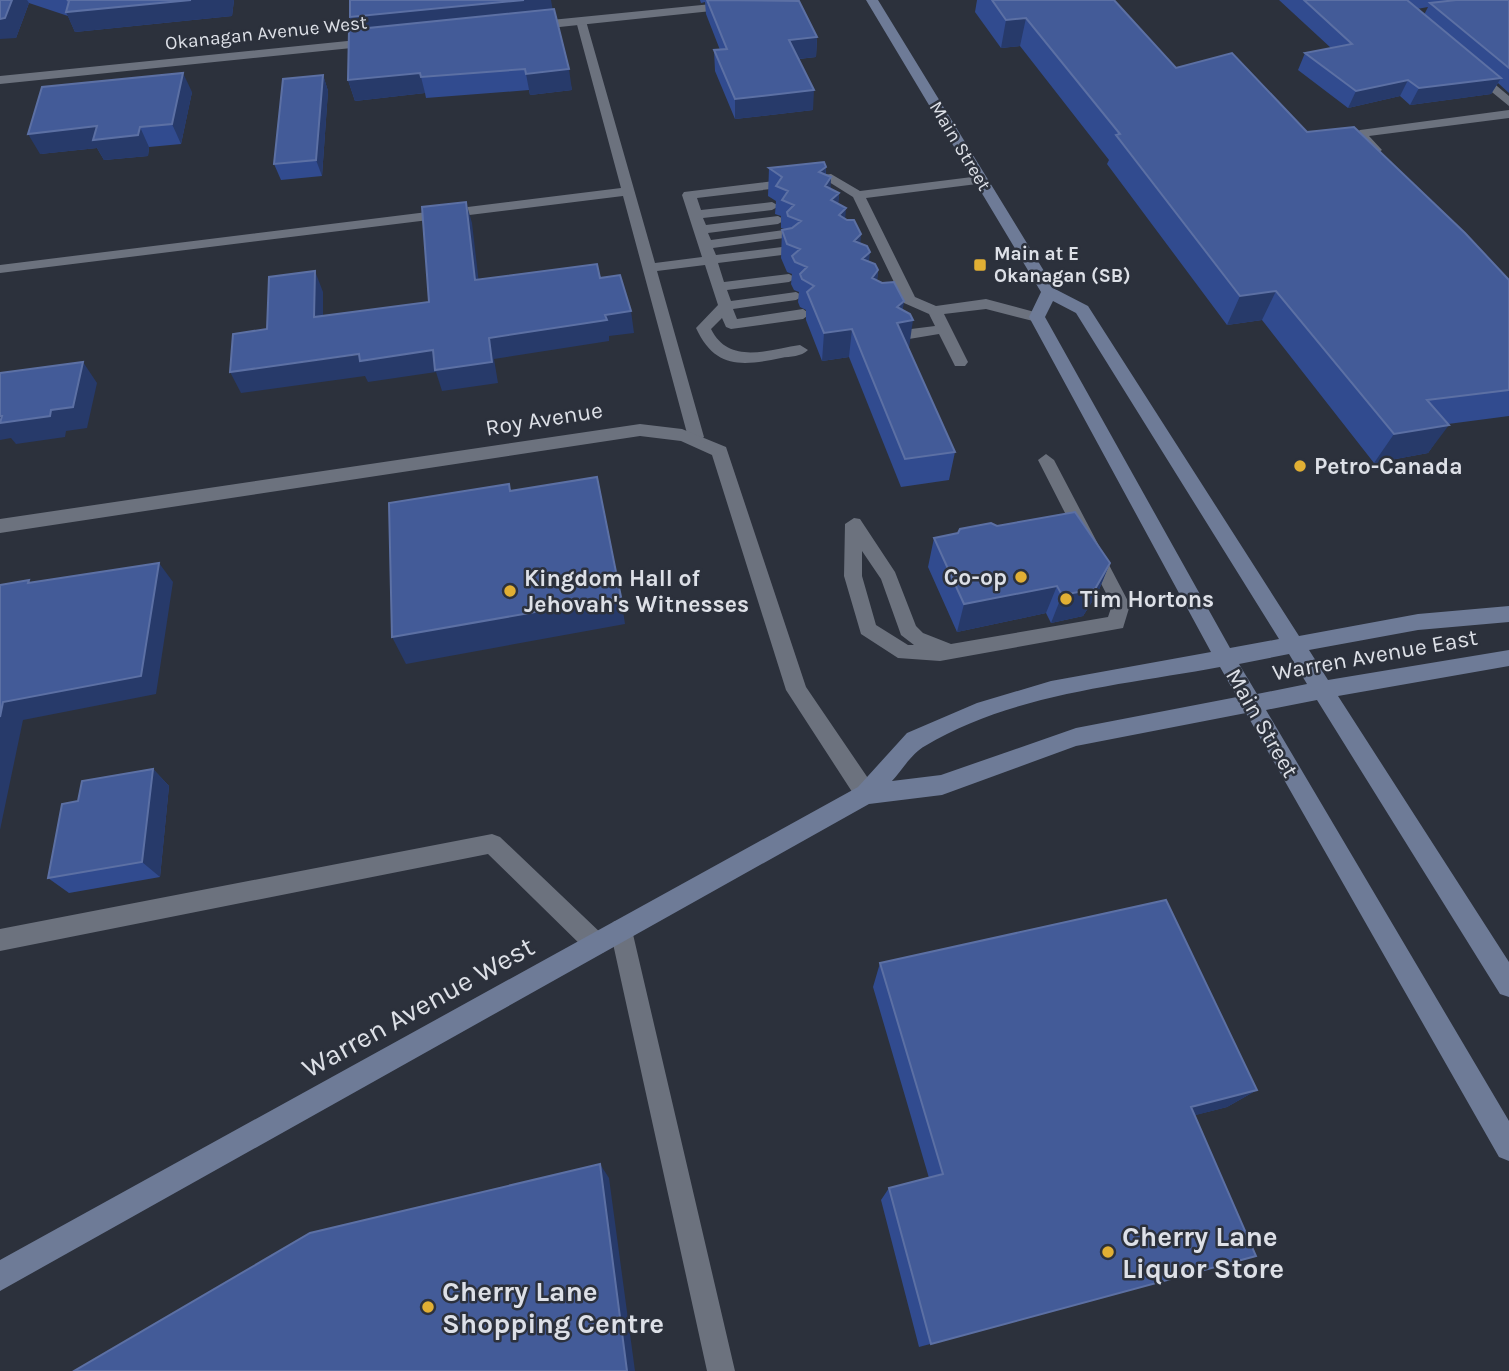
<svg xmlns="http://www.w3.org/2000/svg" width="1509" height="1371" viewBox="0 0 1509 1371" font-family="Karla,sans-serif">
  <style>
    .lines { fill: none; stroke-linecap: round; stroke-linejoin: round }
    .lane { fill: #6c727e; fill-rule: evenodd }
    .street { fill: #6c727e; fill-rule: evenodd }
    .secondary { fill: #6e7b97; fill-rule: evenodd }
    .wall { fill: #314b8f; fill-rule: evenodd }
    .shaded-wall { fill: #273a6a }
    .building { fill: #435b98; stroke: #5c70a4; stroke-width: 2 }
    .poi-dot { fill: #e1af34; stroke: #2c313c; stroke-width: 2.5 }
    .labels { text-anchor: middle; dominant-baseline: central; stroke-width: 5; stroke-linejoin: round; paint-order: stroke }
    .far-street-label { font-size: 19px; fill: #dde0e7; stroke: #2c313c }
    .far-poi-label { font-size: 19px; font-weight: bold; fill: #dde0e7; stroke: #2c313c; text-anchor: start }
    .street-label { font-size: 23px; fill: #dde0e7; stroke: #2c313c }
    .poi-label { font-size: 23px; font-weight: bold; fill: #dde0e7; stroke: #2c313c; text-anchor: start }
    .near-street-label { font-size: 28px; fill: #dde0e7; stroke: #2c313c }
    .near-poi-label { font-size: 28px; font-weight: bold; fill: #dde0e7; stroke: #2c313c; text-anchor: start }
  </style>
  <rect width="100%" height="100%" fill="#2c313c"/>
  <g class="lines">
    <path class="lane" d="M 581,18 L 586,21 L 655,263 L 702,257 L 682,195 L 684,192 L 831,174 L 860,191 L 980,176 L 985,177 L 985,183 L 866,198 L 915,297 L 936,306 L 986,299 L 1042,314 L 1044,317 L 1037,322 L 986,309 L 944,314 L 968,362 L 965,366 L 955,366 L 939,334 L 903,340 L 896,335 L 903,330 L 935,326 L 929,314 L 904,303 L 853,197 L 829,182 L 697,198 L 701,210 L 772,202 L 779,206 L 772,210 L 703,218 L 706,225 L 778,216 L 785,220 L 778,224 L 708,233 L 711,240 L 784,230 L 791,234 L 784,238 L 713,248 L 716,255 L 790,246 L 797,250 L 790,254 L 718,263 L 724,282 L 789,274 L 796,278 L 789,282 L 727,290 L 731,301 L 796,292 L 803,296 L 796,300 L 733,309 L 737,319 L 803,309 L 810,314 L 803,319 L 731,329 L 726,327 L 722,318 L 711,329 C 729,365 767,350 800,345 L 808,350 C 801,357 791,356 781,358 C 742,366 715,369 696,328 L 718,305 L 705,265 L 657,271 L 704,437 L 696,443 L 688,437 L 623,196 L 0,273 L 0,265 L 621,188 L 576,21 Z
      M 1471,71 L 1479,71 L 1509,96 L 1509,106 L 1471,75 Z
      M 1509,110 L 1509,118 L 1369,136 L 1382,150 L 1376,154 L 1354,134 L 1360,130 Z
      M 1046,454 L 1054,460 L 1130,605 L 1123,628 L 940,661 L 898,658 L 861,634 L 844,576 L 845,524 L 854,518 L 860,519 L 895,572 L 916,626 L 923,633 L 951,644 L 1108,617 L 1112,605 L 1038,460 ZM 862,551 L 881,579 L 901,635 L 914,645 L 908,645 L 876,625 L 862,576 Z
      M 492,834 L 500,837 L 604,936 L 607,944 L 604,952 L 596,955 L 588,952 L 488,854 L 0,951 L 0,929 Z
      M 621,919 L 629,922 L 632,930 L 735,1371 L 707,1371 L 610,930 L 613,922 Z"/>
    <path class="street" d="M 752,0 L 793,0 L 787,3 L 531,30 L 525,26 L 531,22 Z
      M 377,38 L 383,42 L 381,45 L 0,84 L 0,76 Z
      M 640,424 L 682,429 L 726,447 L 806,687 L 874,787 L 877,794 L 874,801 L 866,804 L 858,801 L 786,690 L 712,455 L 681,441 L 640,436 L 0,533 L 0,519 Z"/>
    <path class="secondary" d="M 866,0 L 878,0 L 1055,289 L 1088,306 L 1299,636 L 1418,614 L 1509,606 L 1509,622 L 1418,630 L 1309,650 L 1328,680 L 1509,650 L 1509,666 L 1338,696 L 1509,962 L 1509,997 L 1500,994 L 1317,700 L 1266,710 L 1509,1121 L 1509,1161 L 1499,1157 L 1246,713 L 1076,746 L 942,795 L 869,804 L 0,1291 L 0,1260 L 858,787 L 907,733 L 977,703 L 1051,681 L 1211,652 L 1029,317 L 1041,292 ZM 1053,301 L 1076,313 L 1279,639 L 1230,648 L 1045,317 ZM 1289,654 L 1307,684 L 1257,694 L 1239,664 ZM 1220,667 L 1237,697 L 1076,728 L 941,775 L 892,781 C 902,770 912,753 925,746 C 1011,694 1123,685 1220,667 Z"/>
  </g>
  <path class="wall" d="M 0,0 L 234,0 L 232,16 L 75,32 L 68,16 L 29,3 L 16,38 Z
    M 700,0 L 791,0 L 817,37 L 816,57 L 799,59 L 813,110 L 735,119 L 715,71 L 714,50 L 720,50 L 706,14 L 705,2 L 701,3 Z
    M 977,0 L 1114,0 L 1176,68 L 1307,132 L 1509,280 L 1509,416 L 1448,424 L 1428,453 L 1374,463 L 1262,320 L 1227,325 L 1107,164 L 1109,160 L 1020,46 L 1001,48 L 975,12 Z
    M 1279,0 L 1509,0 L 1509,93 L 1498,83 L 1491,94 L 1410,105 L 1400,96 L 1348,108 L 1298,70 L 1305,53 L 1331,48 ZM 1428,7 L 1424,15 L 1417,9 Z
    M 552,9 L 572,90 L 530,95 L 529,90 L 426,98 L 425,93 L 355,101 L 348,80 L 353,29 L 350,17 Z
    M 323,75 L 328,91 L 322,176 L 281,180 L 274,164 Z
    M 192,92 L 181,144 L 149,147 L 148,156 L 104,160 L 97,148 L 40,154 Z
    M 826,167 L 826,175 L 831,189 L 839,193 L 838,204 L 845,219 L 860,243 L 869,261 L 878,270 L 877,281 L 904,301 L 902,310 L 908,349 L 955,452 L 949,480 L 901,487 L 849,357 L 822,361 L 806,320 L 806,310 L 800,307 L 798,302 L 799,292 L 794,290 L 791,284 L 792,274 L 787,272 L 781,258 L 782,230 L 784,229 L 781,228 L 781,216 L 775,214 L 776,201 L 768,196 L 769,168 Z
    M 997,526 L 1110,563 L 1098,592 L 1083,616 L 1051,623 L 1046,613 L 957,632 L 928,567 L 934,538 Z
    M 153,769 L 169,786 L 160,877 L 69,893 L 48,878 L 78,801 Z
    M 880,963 L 1257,1090 L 1227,1107 L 1195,1115 L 1256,1256 L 919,1347 L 881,1200 L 889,1188 L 929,1178 L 873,987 Z"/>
  <path class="shaded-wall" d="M 12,0 L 27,0 L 29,3 L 16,38 L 0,39 L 0,19 Z
    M 191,0 L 234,0 L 232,16 L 75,32 L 66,12 Z
    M 524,0 L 551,0 L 554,17 L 356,37 L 350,17 Z
    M 1026,18 L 1020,46 L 1001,48 L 1006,20 Z
    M 817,37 L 816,57 L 788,60 L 789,40 Z
    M 569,69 L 572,90 L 530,95 L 526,74 Z
    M 183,73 L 192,92 L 181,144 L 172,124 Z
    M 420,73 L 425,93 L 355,101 L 348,80 Z
    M 323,75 L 328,91 L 322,176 L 316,160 Z
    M 1501,78 L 1491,94 L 1410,105 L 1419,88 Z
    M 1408,80 L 1400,96 L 1348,108 L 1356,91 Z
    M 814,90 L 813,110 L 735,119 L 735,99 Z
    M 97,126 L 140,127 L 149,147 L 148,156 L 104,160 L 97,148 L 40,154 L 28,134 Z
    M 826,167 L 825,186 L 831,177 L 830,205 L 819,172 Z
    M 839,193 L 837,221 L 831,200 Z
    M 466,202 L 472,223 L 481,301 L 475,280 Z
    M 846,208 L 844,236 L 839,215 Z
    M 861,234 L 859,262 L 854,241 Z
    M 870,252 L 867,280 L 862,259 Z
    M 878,270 L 875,298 L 872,278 Z
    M 315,271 L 323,292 L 323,339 L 314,317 Z
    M 1276,291 L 1262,320 L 1227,325 L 1240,296 Z
    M 904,301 L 901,322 L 913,320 L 909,348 L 893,351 L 897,307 Z
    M 631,311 L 634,333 L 609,336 L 609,341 L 494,359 L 498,383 L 442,391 L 436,372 L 368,382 L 365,376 L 241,393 L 230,372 L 489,338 L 605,315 Z
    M 852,329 L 849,357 L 822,361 L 824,333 Z
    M 83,362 L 97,383 L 87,428 L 66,431 L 65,437 L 16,444 L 11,438 L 0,440 L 0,416 L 51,410 Z
    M 1449,425 L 1428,453 L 1374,463 L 1394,434 Z
    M 159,563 L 173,582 L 156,694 L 23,720 L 0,830 L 0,717 L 3,702 Z
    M 1110,563 L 1098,592 L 1083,616 L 1051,623 L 1062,595 Z
    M 1057,586 L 1046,613 L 957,632 L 964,604 Z
    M 621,597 L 625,624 L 406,664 L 392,637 Z
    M 153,769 L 169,786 L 160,877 L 142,862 Z
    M 1257,1090 L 1227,1107 L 1165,1123 L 1191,1107 Z
    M 600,1164 L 609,1178 L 635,1371 L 627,1371 Z"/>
  <path class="building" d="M 0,0 L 12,0 L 5,18 L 0,19 Z
    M 67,0 L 191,0 L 66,12 L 69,1 Z
    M 350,0 L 524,0 L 350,17 Z
    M 707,0 L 799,1 L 817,37 L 789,40 L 814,90 L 735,99 L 714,50 L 727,49 Z
    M 992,0 L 1114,0 L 1176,68 L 1232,53 L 1307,132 L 1354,127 L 1465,233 L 1509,280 L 1509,390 L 1427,400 L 1449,425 L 1394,434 L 1276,291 L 1240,296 L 1116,135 L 1120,134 L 1026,18 L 1006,20 Z
    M 1304,0 L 1407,0 L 1501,78 L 1419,88 L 1408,80 L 1356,91 L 1305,53 L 1352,44 Z
    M 1456,0 L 1509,0 L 1509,68 L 1430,3 Z
    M 554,9 L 569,69 L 526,74 L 525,69 L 421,77 L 420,73 L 348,80 L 349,30 Z
    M 183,73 L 172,124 L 140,127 L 138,135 L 93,140 L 97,126 L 28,134 L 42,87 Z
    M 323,75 L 316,160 L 274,164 L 283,79 Z
    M 824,162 L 826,167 L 819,172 L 831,177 L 825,186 L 839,193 L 831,200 L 846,208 L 839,215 L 847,220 L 854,220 L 861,234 L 854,241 L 867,246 L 870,252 L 862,259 L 875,264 L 878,270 L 872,278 L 882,283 L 894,282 L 904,301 L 897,307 L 910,314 L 913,320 L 897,323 L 955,452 L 905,459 L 852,329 L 824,333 L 807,292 L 814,286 L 802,279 L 800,274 L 807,267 L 795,262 L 792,256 L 800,249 L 787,244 L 782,230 L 792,228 L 801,221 L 788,216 L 787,212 L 794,205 L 782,200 L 788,191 L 776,186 L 782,177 L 769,168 Z
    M 466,202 L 475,280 L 597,264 L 600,278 L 620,275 L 631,311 L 605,315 L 607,320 L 489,338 L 492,362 L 435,370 L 433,350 L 360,361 L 359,354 L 230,372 L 233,334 L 267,329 L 269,277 L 315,271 L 314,317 L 429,302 L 422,207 Z
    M 83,362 L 73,407 L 51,410 L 50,416 L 0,423 L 2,416 L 0,416 L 0,373 Z
    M 597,477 L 621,597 L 392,637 L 389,503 L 509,484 L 510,491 Z
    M 1075,512 L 1110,563 L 1095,589 L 1062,595 L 1057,586 L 964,604 L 934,538 L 958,533 L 960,529 L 991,523 L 997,526 Z
    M 159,563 L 141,676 L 3,702 L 0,717 L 0,585 L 29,580 L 28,583 Z
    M 153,769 L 142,862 L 48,878 L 62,804 L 78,801 L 82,781 Z
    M 1166,900 L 1257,1090 L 1191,1107 L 1256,1256 L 931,1344 L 889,1188 L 943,1174 L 880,963 Z
    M 600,1164 L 627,1371 L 74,1371 L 310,1233 Z"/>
  <g class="poi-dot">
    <rect x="973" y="258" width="14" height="14" rx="3.5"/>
    <circle cx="1300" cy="466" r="7"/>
    <circle cx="1021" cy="577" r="7"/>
    <circle cx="510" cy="591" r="7"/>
    <circle cx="1066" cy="599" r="7"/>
    <circle cx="1108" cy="1252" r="7"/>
    <circle cx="428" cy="1307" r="7"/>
  </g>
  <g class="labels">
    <g class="far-street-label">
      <text transform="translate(266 33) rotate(-6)">Okanagan Avenue West</text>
      <text transform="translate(960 146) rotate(59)">Main Street</text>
    </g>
    <g class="far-poi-label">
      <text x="994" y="254">Main at E<tspan x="994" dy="22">Okanagan (SB)</tspan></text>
    </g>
    <g class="street-label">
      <text transform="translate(544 419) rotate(-9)">Roy Avenue</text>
      <text transform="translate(1375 655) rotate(-10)">Warren Avenue East</text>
      <text transform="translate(1262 723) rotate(60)">Main Street</text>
    </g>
    <g class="poi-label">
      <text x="1314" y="466">Petro-Canada</text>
      <text x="1007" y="577" text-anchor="end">Co-op</text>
      <text x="524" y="578">Kingdom Hall of<tspan x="524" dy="26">Jehovah's Witnesses</tspan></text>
      <text x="1080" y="599">Tim Hortons</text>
    </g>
    <g class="near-street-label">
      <text transform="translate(418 1007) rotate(-29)">Warren Avenue West</text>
    </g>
    <g class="near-poi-label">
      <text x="1122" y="1236">Cherry Lane<tspan x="1122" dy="32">Liquor Store</tspan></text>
      <text x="442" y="1291">Cherry Lane<tspan x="442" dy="32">Shopping Centre</tspan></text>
    </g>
  </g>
</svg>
